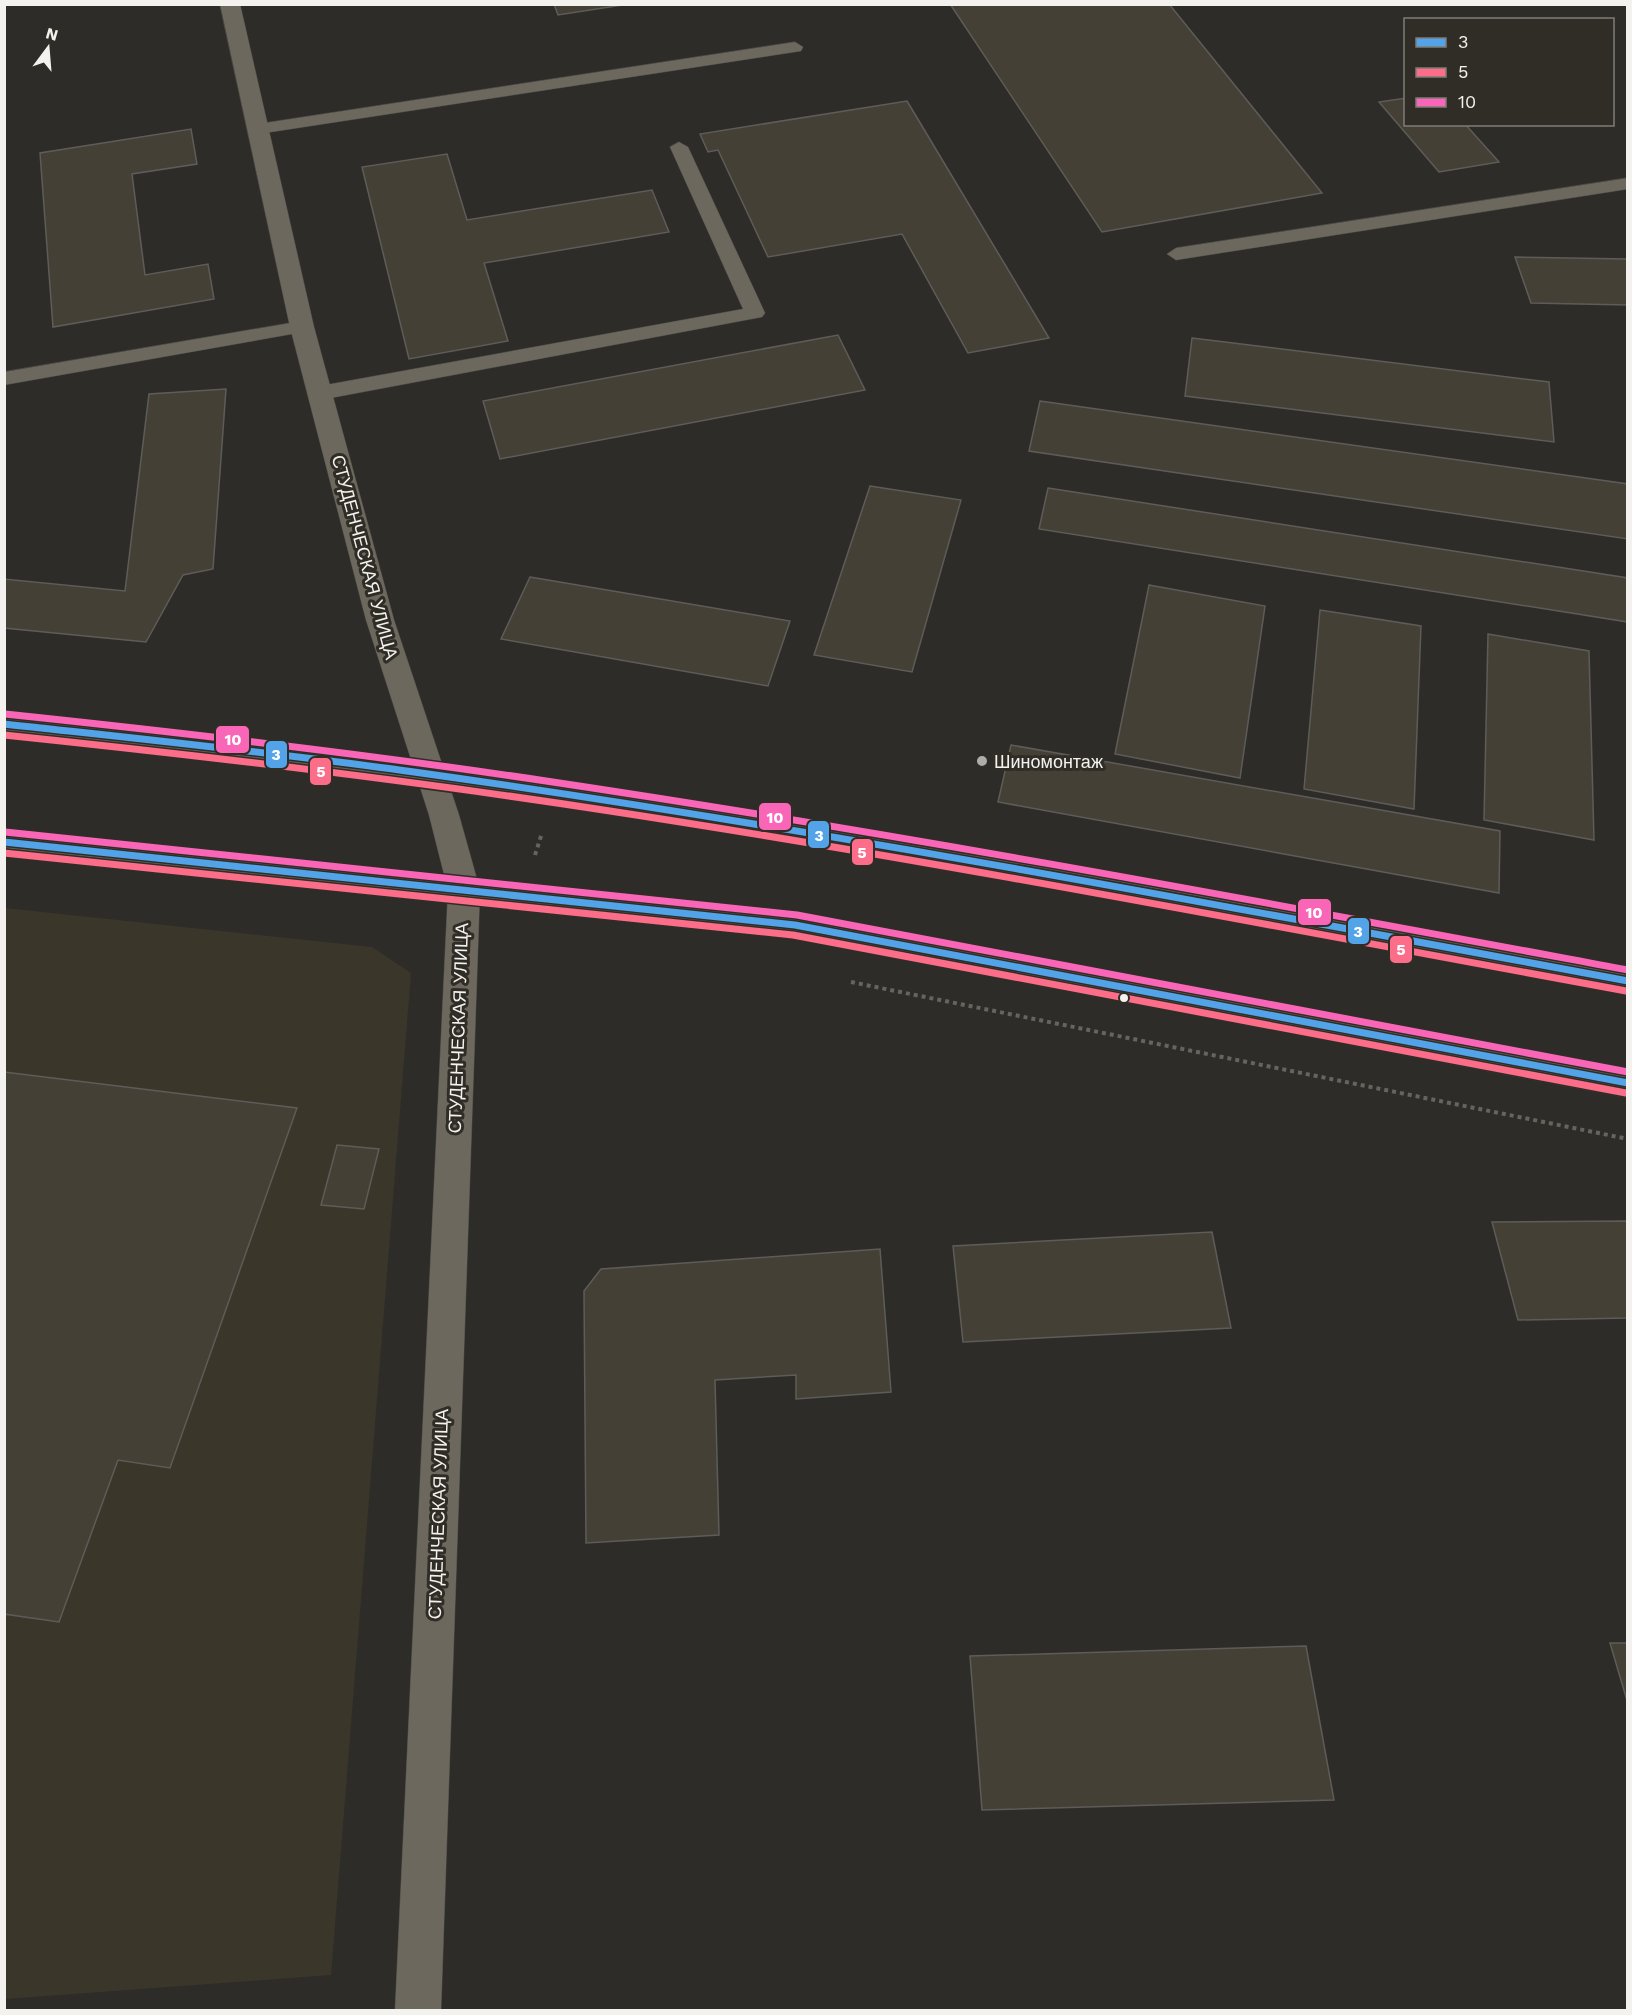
<svg xmlns="http://www.w3.org/2000/svg" width="1632" height="2015" viewBox="0 0 1632 2015" font-family="'Work Sans',sans-serif">
  <style>
    .built { fill: #3a362a }
    .building { fill: #454035; stroke: #5d5c59; stroke-width: 1.5 }
    .lines { fill: none; stroke-linecap: round; stroke-linejoin: round }
    .service-casing { stroke: #494845; stroke-width: 1 }
    .minor-casing { stroke: #494845; stroke-width: 1 }
    .secondary-casing { stroke: #494845; stroke-width: 1 }
    .path { stroke: #67645d; stroke-width: 4; stroke-dasharray: 4 4; stroke-linecap: butt }
    .service { fill: #6c685d; fill-rule: evenodd }
    .minor { fill: #6c685d; fill-rule: evenodd }
    .secondary { fill: #656255; fill-rule: evenodd }
    .bus-1-casing { stroke: #302d27; stroke-width: 10 }
    .bus-2-casing { stroke: #302d27; stroke-width: 10 }
    .bus-3-casing { stroke: #302d27; stroke-width: 10 }
    .bus-1 { stroke: #53a3e8; stroke-width: 7 }
    .bus-2 { stroke: #fb6d88; stroke-width: 7 }
    .bus-3 { stroke: #fa66b7; stroke-width: 7 }
    .poi-dot { fill: #afada9; stroke: #302d27; stroke-width: 2 }
    .bus-dot { fill: #f4f2ee; stroke: #302d27; stroke-width: 2 }
    .labels { text-anchor: middle; dominant-baseline: central; stroke-width: 6; stroke-linejoin: round; paint-order: stroke }
    .street-label { font-size: 18px; fill: #f4f2ee; stroke: #302d27 }
    .poi-label { font-size: 18px; fill: #f4f2ee; stroke: #302d27; text-anchor: start }
    .line-badge { stroke: #302d27; stroke-width: 2 }
    .badge-label { font-size: 16px; text-anchor: middle; font-weight: bold; fill: #fff }
  </style>
  <rect width="100%" height="100%" fill="#2e2c29"/>
  <path class="built" d="M 5,908 L 372,947 L 411,973 L 331,1975 L 5,1999 Z"/>
  <path class="building" d="M 554,4 L 629,4 L 558,15 Z
    M 950,4 L 1169,4 L 1322,193 L 1102,232 Z
    M 1406,98 L 1406,124 L 1465,124 L 1499,162 L 1439,172 L 1379,102 Z
    M 907,101 L 1049,338 L 968,353 L 902,234 L 768,257 L 718,150 L 708,152 L 700,134 Z
    M 191,129 L 197,164 L 132,174 L 145,275 L 208,264 L 214,299 L 53,327 L 40,153 Z
    M 447,154 L 467,220 L 652,190 L 669,232 L 484,263 L 508,341 L 409,359 L 362,167 Z
    M 1515,257 L 1628,259 L 1628,305 L 1531,303 Z
    M 838,335 L 865,390 L 500,459 L 483,401 Z
    M 1192,338 L 1549,382 L 1554,442 L 1185,396 Z
    M 226,389 L 213,569 L 183,575 L 146,642 L 4,628 L 4,579 L 125,591 L 149,394 Z
    M 1040,401 L 1628,484 L 1628,539 L 1029,451 Z
    M 870,486 L 961,500 L 912,672 L 814,655 Z
    M 1048,488 L 1628,578 L 1628,622 L 1039,529 Z
    M 530,577 L 790,621 L 768,686 L 501,639 Z
    M 1149,585 L 1265,606 L 1240,778 L 1115,754 Z
    M 1320,610 L 1421,626 L 1414,809 L 1304,789 Z
    M 1488,634 L 1589,651 L 1594,840 L 1484,820 Z
    M 1011,745 L 1500,831 L 1499,893 L 998,802 Z
    M 4,1072 L 297,1108 L 170,1468 L 118,1460 L 59,1622 L 4,1614 Z
    M 337,1145 L 379,1149 L 364,1209 L 321,1205 Z
    M 1628,1221 L 1628,1318 L 1518,1320 L 1492,1222 Z
    M 1212,1232 L 1231,1328 L 963,1342 L 953,1246 Z
    M 880,1249 L 891,1392 L 796,1399 L 796,1375 L 715,1380 L 719,1535 L 586,1543 L 584,1291 L 601,1269 Z
    M 1610,1643 L 1628,1643 L 1628,1704 Z
    M 1306,1646 L 1334,1800 L 982,1810 L 970,1656 Z"/>
  <g class="lines">
    <g class="service-casing">
      <path id="service" d="M 795,42 L 803,47 L 801,51 L 258,134 L 249,129 L 258,124 Z
        M 679,142 L 688,147 L 765,313 L 762,317 L 320,400 L 313,398 L 310,393 L 313,388 L 320,386 L 743,309 L 670,147 Z
        M 1628,178 L 1628,189 L 1176,260 L 1167,254 L 1176,248 Z
        M 302,321 L 309,323 L 312,327 L 309,331 L 4,385 L 4,372 Z"/>
    </g>
    <g class="minor-casing">
      <path id="minor" d="M 220,4 L 240,4 L 314,327 L 394,620 L 459,815 L 480,890 L 441,2010 L 395,2010 L 448,890 L 429,815 L 366,620 L 290,327 Z"/>
    </g>
    <g class="secondary-casing">
      <path id="secondary" d="M 4,713 C 141,727 278,742 415,761 C 821,817 1224,893 1628,967 L 1628,995 C 1224,919 821,841 415,784 C 278,764 141,750 4,735 Z
        M 4,830 L 795,912 L 1628,1068 L 1628,1098 L 795,938 L 4,854 Z"/>
    </g>
    <path class="path" d="M 535,855 L 542,833
      M 851,982 L 1628,1139"/>
    <use href="#service" class="service"/>
    <use href="#minor" class="minor"/>
    <use href="#secondary" class="secondary"/>
    <g class="bus-1-casing">
      <path id="bus-1" d="M 4,724 C 141,739 278,753 414,772 C 821,829 1224,906 1628,981
        M 4,842 L 795,925 L 1628,1083"/>
    </g>
    <g class="bus-2-casing">
      <path id="bus-2" d="M 4,735 C 206,756 409,780 610,811 C 950,863 1288,929 1626,991
        M 4,853 L 793,935 L 1626,1093"/>
    </g>
    <g class="bus-3-casing">
      <path id="bus-3" d="M 5,714 C 186,733 366,754 546,781 C 908,835 1268,903 1628,970
        M 5,832 L 797,915 L 1628,1072"/>
    </g>
    <use href="#bus-1" class="bus-1"/>
    <use href="#bus-2" class="bus-2"/>
    <use href="#bus-3" class="bus-3"/>
  </g>
  <circle class="poi-dot" cx="982" cy="761" r="6"/>
  <circle class="bus-dot" cx="1124" cy="998" r="5"/>
  <g class="labels">
    <g class="street-label">
      <text transform="translate(365 557) rotate(75)">СТУДЕНЧЕСКАЯ УЛИЦА</text>
      <text transform="translate(458 1028) rotate(-88)">СТУДЕНЧЕСКАЯ УЛИЦА</text>
      <text transform="translate(438 1514) rotate(-88)">СТУДЕНЧЕСКАЯ УЛИЦА</text>
    </g>
    <g class="poi-label">
      <text x="994" y="761">Шиномонтаж</text>
    </g>
  </g>
  <g class="line-badge">
    <rect x="215" y="725" width="35" height="29" rx="6" fill="#fa66b7"/>
    <rect x="265" y="740" width="23" height="29" rx="6" fill="#53a3e8"/>
    <rect x="309" y="757" width="23" height="29" rx="6" fill="#fb6d88"/>
    <rect x="758" y="802" width="34" height="29" rx="6" fill="#fa66b7"/>
    <rect x="807" y="820" width="23" height="29" rx="6" fill="#53a3e8"/>
    <rect x="851" y="838" width="23" height="28" rx="6" fill="#fb6d88"/>
    <rect x="1297" y="898" width="35" height="28" rx="6" fill="#fa66b7"/>
    <rect x="1347" y="917" width="23" height="28" rx="6" fill="#53a3e8"/>
    <rect x="1389" y="935" width="24" height="29" rx="6" fill="#fb6d88"/>
  </g>
  <g class="badge-label">
    <text x="233" y="745">10</text>
    <text x="276" y="760">3</text>
    <text x="321" y="777">5</text>
    <text x="775" y="823">10</text>
    <text x="819" y="841">3</text>
    <text x="862" y="858">5</text>
    <text x="1314" y="918">10</text>
    <text x="1358" y="937">3</text>
    <text x="1401" y="955">5</text>
  </g>
  <rect width="1632" height="2015" fill="none" stroke="#f4f2ee" stroke-width="12"/>
  <rect x="1404" y="18" width="210" height="108" fill="#302d27" stroke="#7e7c77" stroke-width="1.5"/>
  <rect x="1416" y="38" width="30" height="9" fill="#53a3e8" stroke="#7e7c77" stroke-width="1.5"/>
  <text x="1458" y="48" font-size="18" fill="#f4f2ee">3</text>
  <rect x="1416" y="68" width="30" height="9" fill="#fb6d88" stroke="#7e7c77" stroke-width="1.5"/>
  <text x="1458" y="78" font-size="18" fill="#f4f2ee">5</text>
  <rect x="1416" y="98" width="30" height="9" fill="#fa66b7" stroke="#7e7c77" stroke-width="1.5"/>
  <text x="1458" y="108" font-size="18" fill="#f4f2ee">10</text>
  <g transform="translate(48 48) rotate(16)" stroke="#302d27" stroke-width="4.5" paint-order="stroke">
  <path d="M0-4.5L10 22L0 15L-10 22Z" fill="#f4f2ee"/>
  <text y="-9" font-size="16" font-weight="bold" text-anchor="middle" fill="#f4f2ee">N</text>
  </g>
</svg>
